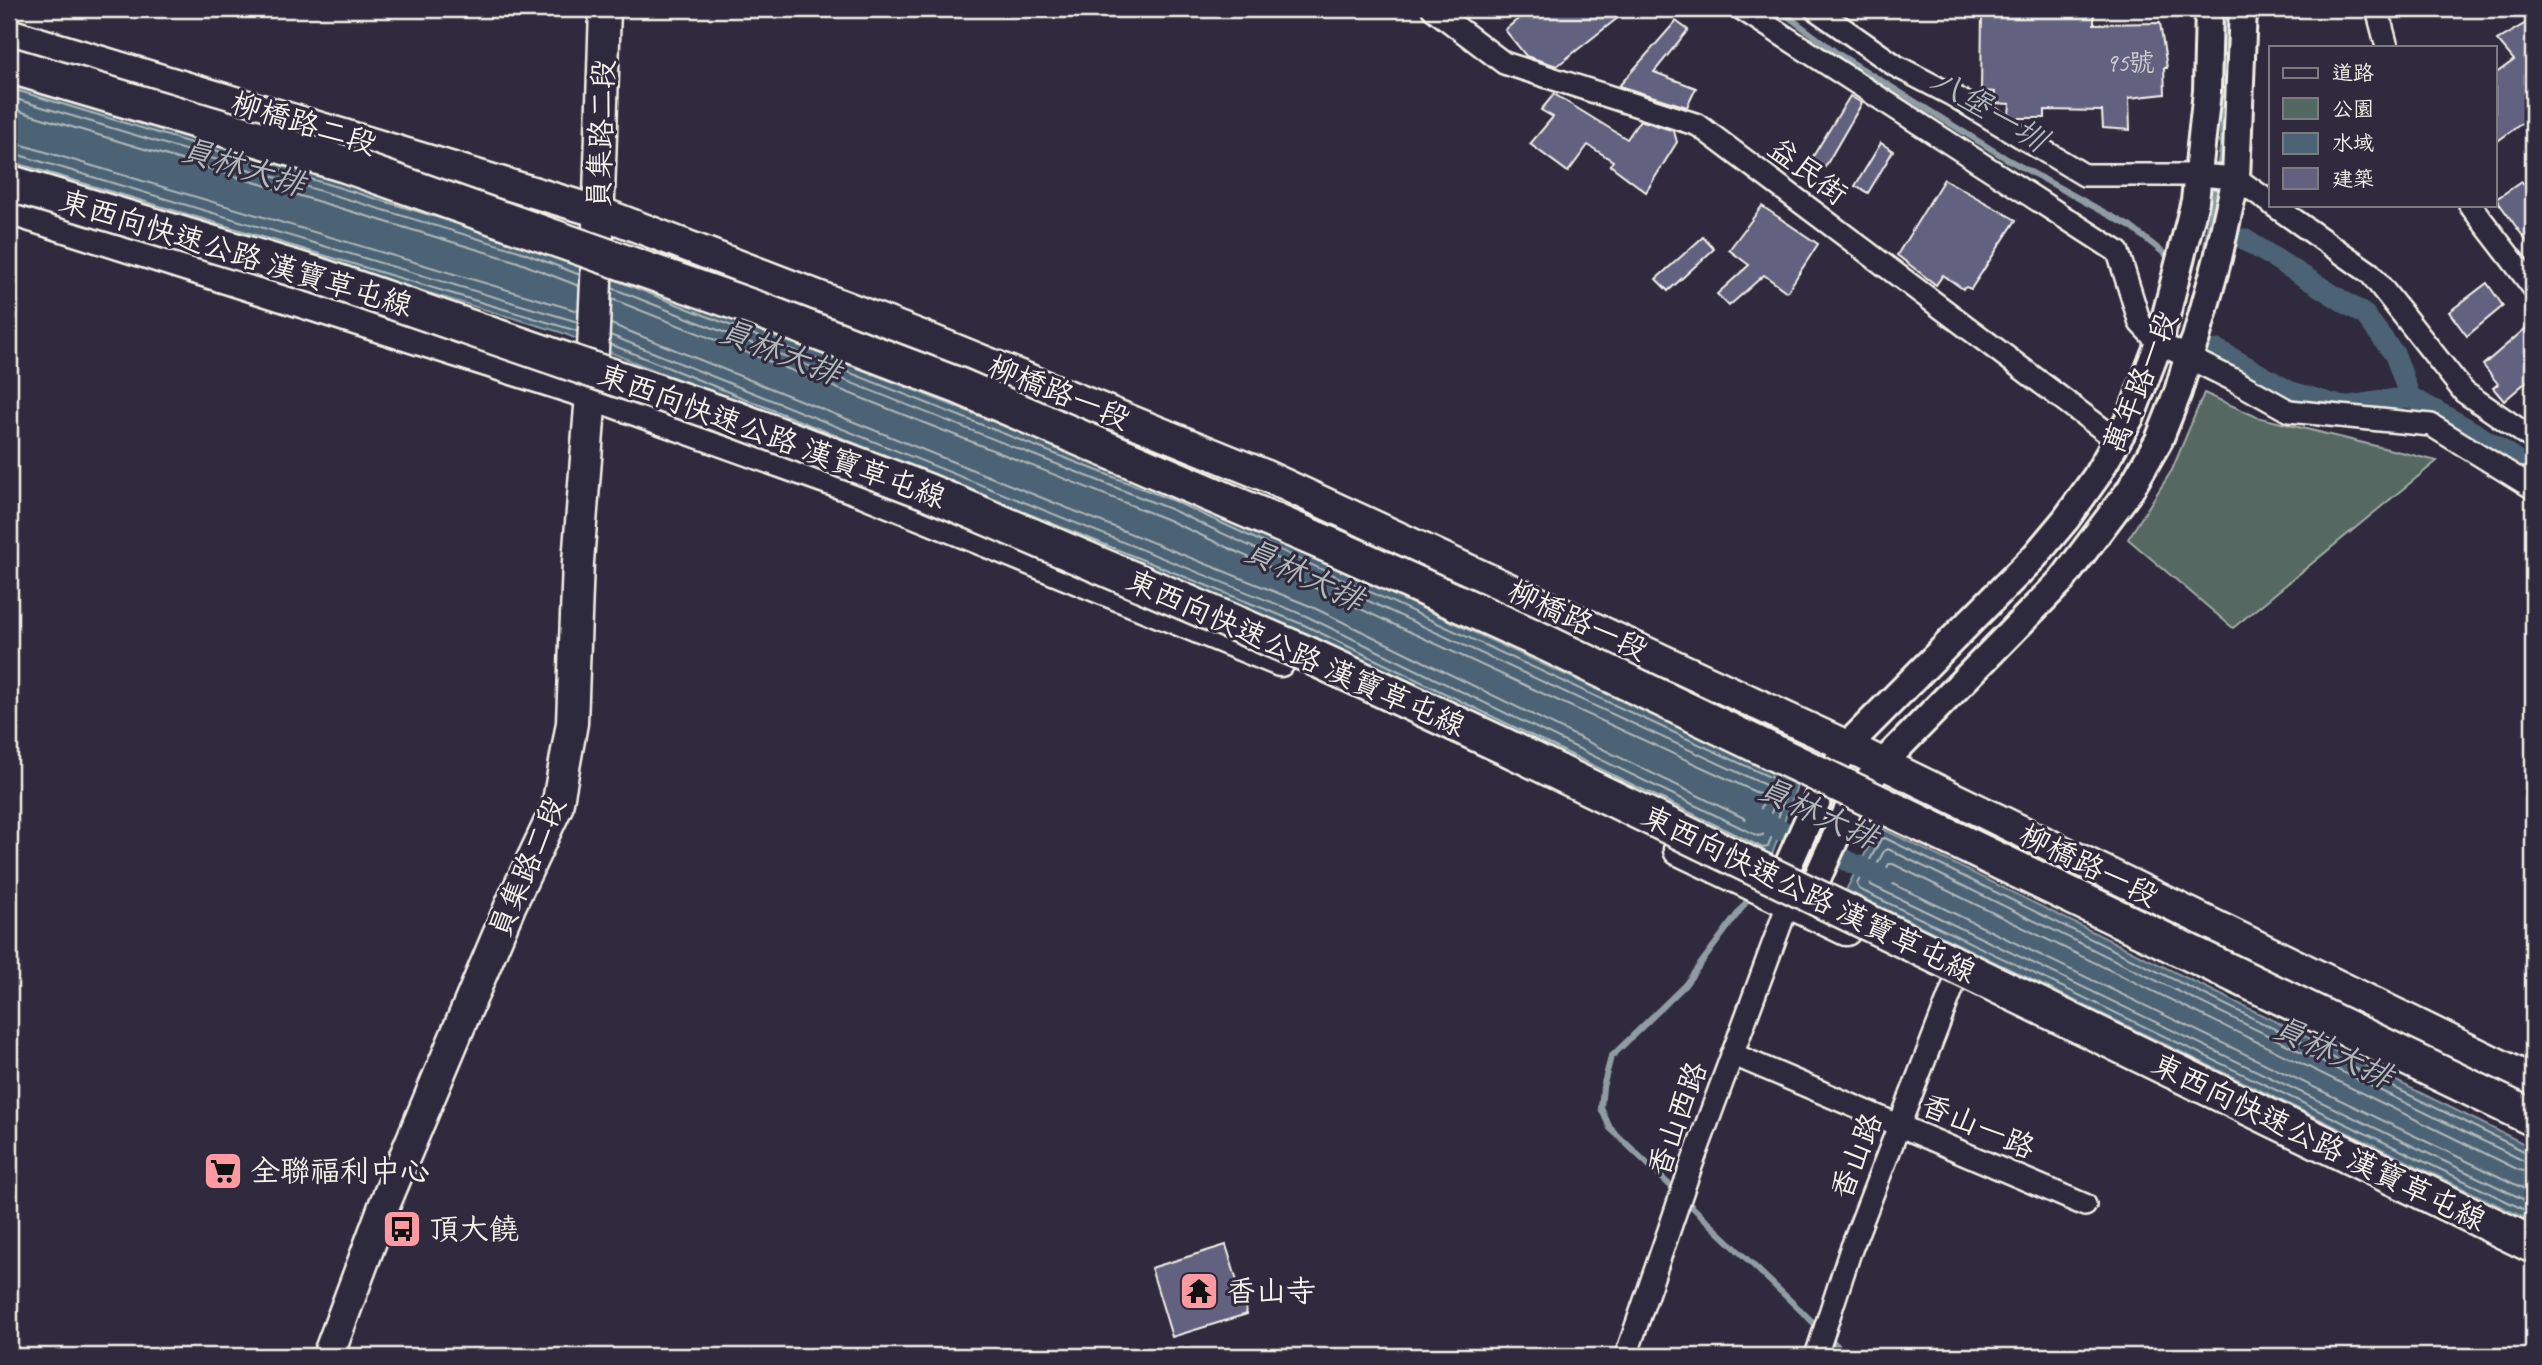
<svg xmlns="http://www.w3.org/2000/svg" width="2542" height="1365" viewBox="0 0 2542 1365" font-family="Caveat,'LXGW WenKai TC',sans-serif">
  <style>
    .green { fill: #546862; stroke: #a4aca5; stroke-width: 2 }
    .water { fill: #4b6375; stroke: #8f9ca3; stroke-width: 2 }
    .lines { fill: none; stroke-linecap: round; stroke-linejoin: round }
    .shore { stroke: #b0b8ba; stroke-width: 2 }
    .stream { stroke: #8f9ca3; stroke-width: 6 }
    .canal { stroke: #4b6375; stroke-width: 21 }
    .building { fill: #626280; stroke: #f4f1e8; stroke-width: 2 }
    .minor-casing { stroke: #f4f1e8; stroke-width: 26 }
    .tertiary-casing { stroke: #f4f1e8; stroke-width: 32 }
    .secondary-casing { stroke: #f4f1e8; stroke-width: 35 }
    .minor { stroke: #2f2a3d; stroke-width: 21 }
    .tertiary { stroke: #2f2a3d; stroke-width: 26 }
    .secondary { stroke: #2f2a3d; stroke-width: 30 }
    .trunk-bridge-casing { stroke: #f4f1e8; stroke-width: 40; stroke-linecap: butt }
    .trunk-bridge { stroke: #2f2a3d; stroke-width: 35 }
    .labels { text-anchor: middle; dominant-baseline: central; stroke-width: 6; stroke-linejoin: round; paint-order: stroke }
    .number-label { font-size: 26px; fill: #d0cdce }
    .street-label { font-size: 30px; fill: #f4f1e8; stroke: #2f2a3d }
    .poi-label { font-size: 30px; fill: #f4f1e8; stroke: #2f2a3d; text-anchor: start }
    .water-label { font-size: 32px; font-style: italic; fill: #b0b8ba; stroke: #2f2a3d }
  </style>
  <rect width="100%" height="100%" fill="#2f2a3d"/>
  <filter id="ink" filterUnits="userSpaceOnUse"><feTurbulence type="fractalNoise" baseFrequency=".0143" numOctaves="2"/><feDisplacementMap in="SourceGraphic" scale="14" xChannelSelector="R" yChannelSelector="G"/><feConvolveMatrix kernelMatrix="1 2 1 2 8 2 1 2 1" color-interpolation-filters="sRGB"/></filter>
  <g filter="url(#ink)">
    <path class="green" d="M 2204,393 L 2257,417 L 2437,461 L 2233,628 L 2128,539 L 2172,470 Z"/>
    <path class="water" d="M 9,81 L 524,236 L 1176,494 L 1798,783 L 1770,860 L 1299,630 L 560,332 L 9,167 Z
      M 1879,827 L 2533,1148 L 2533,1222 L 1846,890 Z"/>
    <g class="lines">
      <path class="shore" d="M 9,88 L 443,219
        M 9,97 L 519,251 L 580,275
        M 9,108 L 515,261 L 579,286
        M 9,141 L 578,311
        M 9,152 L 578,322
        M 9,161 L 577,331
        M 613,279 L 1174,501 L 1787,785 L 1788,789 L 1768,847 L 1763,848 L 1302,624 L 999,502
        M 611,324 L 1310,606 L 1752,822 L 1757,820 L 1764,799 L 1762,795 L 1166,519 L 612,299
        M 610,335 L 1306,616 L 1758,836 L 1763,835 L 1778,794 L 1776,790 L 1170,509 L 612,288
        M 610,344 L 869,449
        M 2533,1153 L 2528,1153 L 1885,838 L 1881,839 L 1857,884 L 1859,889 L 2533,1214
        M 2533,1162 L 2524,1161 L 1888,849 L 1884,851 L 1869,880 L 1871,885 L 2533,1204
        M 2533,1173 L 2519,1170 L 1893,864 L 1889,864 L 1883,875 L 1885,880 L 2533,1193"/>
      <path class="stream" d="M 1778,9 L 1837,53 L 2007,159 L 2131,227 L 2171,259
        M 2206,248 L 2222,148 L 2225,9
        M 1678,1193 L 1610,1128 L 1601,1108 L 1603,1087 L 1611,1057 L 1685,985 L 1747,901
        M 1685,1200 L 1819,1328
        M 1827,1336 L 1848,1356"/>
      <path class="canal" d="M 2244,239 L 2365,315 L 2395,355 L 2410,397 C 2453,420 2495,443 2533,472
        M 2218,350 L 2289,391 L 2343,407 L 2410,397
        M 1757,819 L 1884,878"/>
    </g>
    <path class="building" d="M 1530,9 L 1629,9 L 1557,66 L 1526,56 L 1505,30 Z
      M 1982,9 L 2094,9 L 2094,24 L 2160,23 L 2167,68 L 2164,68 L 2165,94 L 2129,98 L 2130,130 L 2103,128 L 2102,111 L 2045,110 L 2045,118 L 2015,118 L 2009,114 L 2010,104 L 1994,103 L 1995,92 L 1981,91 Z
      M 2533,19 L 2533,115 L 2495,143 L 2495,74 L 2514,60 L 2497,40 Z
      M 1676,21 L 1688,30 L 1654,72 L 1696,88 L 1687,107 L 1619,86 Z
      M 1554,94 L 1627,139 L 1640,120 L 1674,131 L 1677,142 L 1646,192 L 1610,165 L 1613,161 L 1588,145 L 1568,172 L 1530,144 L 1553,117 L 1541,110 Z
      M 1850,96 L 1862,103 L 1825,167 L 1812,158 Z
      M 1881,143 L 1893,151 L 1868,193 L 1855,186 Z
      M 2533,177 L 2533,250 L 2496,199 L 2521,182 L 2524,185 Z
      M 1944,179 L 2016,220 L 1971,289 L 1966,287 L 1963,289 L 1943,275 L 1936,285 L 1897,255 Z
      M 1762,206 L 1818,244 L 1787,292 L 1764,275 L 1729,306 L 1717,294 L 1749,265 L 1729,250 Z
      M 1703,237 L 1714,249 L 1668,291 L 1656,279 Z
      M 2487,283 L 2503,306 L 2467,336 L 2449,312 Z
      M 2533,322 L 2533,376 L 2504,401 L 2493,388 L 2498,384 L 2483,365 Z
      M 1226,1245 L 1247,1314 L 1172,1337 L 1151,1268 Z"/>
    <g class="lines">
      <g class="minor-casing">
        <path id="minor" d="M 1433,9 L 1504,63 L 1698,125 L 2117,440
          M 1742,9 L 2118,252 L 2140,323 L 2159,343 L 2232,379 L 2289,411 L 2431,425 L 2533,488
          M 1815,9 L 1896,66 L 1952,95 L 2084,175 L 2198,175 L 2236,178 L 2271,203
          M 2377,9 L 2387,47
          M 2273,205 L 2370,273 L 2464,392 L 2533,439
          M 2470,205 L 2533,287
          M 1732,1054 L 2085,1205
          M 1626,1356 L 1690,1169 L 1788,904
          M 1816,1356 L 1850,1252 L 1956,979"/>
      </g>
      <g class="tertiary-casing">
        <path id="tertiary" d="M 1788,899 L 1786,870 L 1823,787 L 1847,746 L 2035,556 L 2066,519 L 2096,477 L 2131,416 L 2159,343 L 2195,201 L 2207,91 L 2209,9
          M 1792,901 L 1815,883 L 1852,801 L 1882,764 L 2063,579 L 2130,490 L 2159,440 L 2178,392 L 2188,358 L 2196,338 L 2218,258 L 2236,178 L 2243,9"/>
      </g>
      <g class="secondary-casing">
        <path id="secondary" d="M 9,34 L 599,212 L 919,335 L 1264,475 L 1847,746 L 2533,1081
          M 9,209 L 591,394 L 865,492 L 1280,661
          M 1679,850 L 1846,930
          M 328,1356 L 386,1201 L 511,904 L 557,807 L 572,723 L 578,562 L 591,394 L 597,259 L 605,9"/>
      </g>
      <use href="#minor" class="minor"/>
      <use href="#tertiary" class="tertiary"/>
      <use href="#secondary" class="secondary"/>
      <g class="trunk-bridge-casing">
        <path id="trunk-bridge" d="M 9,65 L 344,164 L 759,310 L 959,386 L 1341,550 L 1544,642 L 2533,1118
          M 9,183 L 316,275 L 738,420 L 926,491 L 1304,653 L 1506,747 L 2533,1245"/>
      </g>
      <use href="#trunk-bridge" class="trunk-bridge"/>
    </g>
  </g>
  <defs>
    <g id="supermarket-square" transform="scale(2.0125)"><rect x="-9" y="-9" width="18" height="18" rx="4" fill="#ff9aa2" stroke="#2f2a3d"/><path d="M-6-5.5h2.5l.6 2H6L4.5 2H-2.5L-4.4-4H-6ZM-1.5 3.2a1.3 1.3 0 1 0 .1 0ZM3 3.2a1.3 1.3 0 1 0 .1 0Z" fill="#111"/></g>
    <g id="bus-square" transform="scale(2.0125)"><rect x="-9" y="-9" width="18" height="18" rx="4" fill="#ff9aa2" stroke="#2f2a3d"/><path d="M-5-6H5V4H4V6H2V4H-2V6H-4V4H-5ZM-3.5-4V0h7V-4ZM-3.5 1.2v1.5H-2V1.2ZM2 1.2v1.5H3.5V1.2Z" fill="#111"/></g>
    <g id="temple-square" transform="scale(2.0125)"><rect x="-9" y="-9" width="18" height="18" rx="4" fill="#ff9aa2" stroke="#2f2a3d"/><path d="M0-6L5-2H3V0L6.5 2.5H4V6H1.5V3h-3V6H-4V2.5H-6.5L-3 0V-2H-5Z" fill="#111"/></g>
  </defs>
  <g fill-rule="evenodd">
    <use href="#supermarket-square" x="223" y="1171"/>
    <use href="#bus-square" x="402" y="1229"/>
    <use href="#temple-square" x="1199" y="1291"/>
  </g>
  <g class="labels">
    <g class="number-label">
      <text x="2130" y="62">95號</text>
    </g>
    <g class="street-label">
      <text transform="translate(304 123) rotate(17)">柳橋路二段</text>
      <text transform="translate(601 134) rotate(-88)">員集路二段</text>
      <text transform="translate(1808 171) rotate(37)">益民街</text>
      <text transform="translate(236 253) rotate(17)">東西向快速公路 漢寶草屯線</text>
      <text transform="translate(2140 382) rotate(-68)">萬年路一段</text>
      <text transform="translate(1059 392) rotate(22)">柳橋路一段</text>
      <text transform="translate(772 436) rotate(20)">東西向快速公路 漢寶草屯線</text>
      <text transform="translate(1578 620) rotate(25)">柳橋路一段</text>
      <text transform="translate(1296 653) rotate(24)">東西向快速公路 漢寶草屯線</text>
      <text transform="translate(2089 865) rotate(26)">柳橋路一段</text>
      <text transform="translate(527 867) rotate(-67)">員集路二段</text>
      <text transform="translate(1809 894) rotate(26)">東西向快速公路 漢寶草屯線</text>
      <text transform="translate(1677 1119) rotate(-70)">香山西路</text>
      <text transform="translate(1978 1126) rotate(23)">香山一路</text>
      <text transform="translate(2319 1142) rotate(26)">東西向快速公路 漢寶草屯線</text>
      <text transform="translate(1856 1156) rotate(-68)">香山路</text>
    </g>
    <g class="poi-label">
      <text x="250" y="1171">全聯福利中心</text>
      <text x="429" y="1229">頂大饒</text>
      <text x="1226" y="1291">香山寺</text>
    </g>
    <g class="water-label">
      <text transform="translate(1989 110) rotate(31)">八堡一圳</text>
      <text transform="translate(243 167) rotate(17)">員林大排</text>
      <text transform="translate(780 352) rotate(21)">員林大排</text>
      <text transform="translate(1304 575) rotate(25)">員林大排</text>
      <text transform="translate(1818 813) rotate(25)">員林大排</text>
      <text transform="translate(2333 1052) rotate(25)">員林大排</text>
    </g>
  </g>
  <rect width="2542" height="1365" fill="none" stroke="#2f2a3d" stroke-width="35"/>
  <rect x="18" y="18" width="2507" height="1330" fill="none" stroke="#f4f1e8" stroke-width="2.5" filter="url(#ink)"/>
  <rect x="2269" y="46" width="228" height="161" fill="#2f2a3d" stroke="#7e7a81" stroke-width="2"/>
  <rect x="2283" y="68" width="35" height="10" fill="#2f2a3d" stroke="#7e7a81" stroke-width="2"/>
  <text x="2332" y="80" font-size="21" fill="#f4f1e8">道路</text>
  <rect x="2283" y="98" width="35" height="21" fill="#546862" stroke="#7e7a81" stroke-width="2"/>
  <text x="2332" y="116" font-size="21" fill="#f4f1e8">公園</text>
  <rect x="2283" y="133" width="35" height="21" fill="#4b6375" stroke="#7e7a81" stroke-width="2"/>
  <text x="2332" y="150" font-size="21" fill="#f4f1e8">水域</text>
  <rect x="2283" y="168" width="35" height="21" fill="#626280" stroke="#7e7a81" stroke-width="2"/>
  <text x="2332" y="186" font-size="21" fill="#f4f1e8">建築</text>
</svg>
